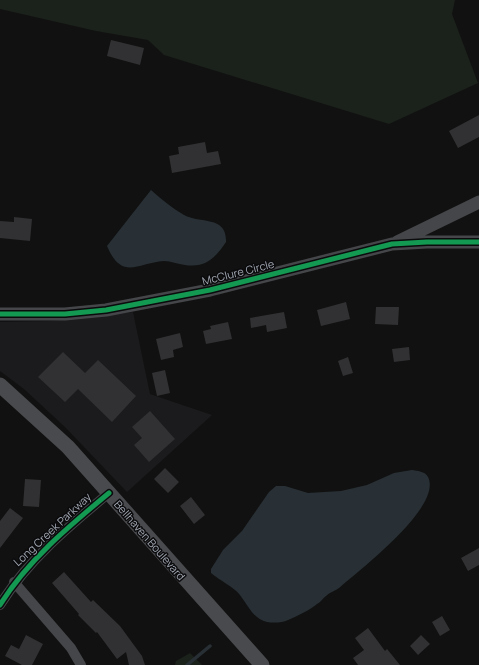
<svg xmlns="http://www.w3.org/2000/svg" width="479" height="665" viewBox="0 0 479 665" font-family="Manrope,sans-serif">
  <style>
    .built { fill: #1b1b1d }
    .green { fill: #1b211b }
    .water { fill: #283035 }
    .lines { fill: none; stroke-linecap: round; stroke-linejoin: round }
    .stream { stroke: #283035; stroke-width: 3.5 }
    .building { fill: #313133 }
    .minor { stroke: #454649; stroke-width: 10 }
    .tertiary { stroke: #454649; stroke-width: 13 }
    .secondary { stroke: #494a4d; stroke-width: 15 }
    .cycleway-casing { stroke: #0b0b0d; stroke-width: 8 }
    .cycleway { stroke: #139951; stroke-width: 5 }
    .labels { text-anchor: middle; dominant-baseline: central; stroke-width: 3; stroke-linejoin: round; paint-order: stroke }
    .street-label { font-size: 11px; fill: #a2a8b2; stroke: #0b0b0d }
  </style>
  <rect width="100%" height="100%" fill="#111"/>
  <path class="built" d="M 133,312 L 150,394 L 212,415 L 127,492 L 65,427 L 24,389 L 0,371 L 0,322 L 51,321 Z"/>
  <path class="green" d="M 0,0 L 455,0 L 452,14 L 478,83 L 389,124 L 164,55 L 148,40 L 96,31 L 0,9 Z
    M 190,653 L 202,665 L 175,665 L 176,661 Z"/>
  <path class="water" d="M 151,190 C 161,199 172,208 184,215 C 200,224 227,215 226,242 C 215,258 206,268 185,265 C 178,264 171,261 164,261 C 137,263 122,281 107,246 Z
    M 412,470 C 417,471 425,471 428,477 C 443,507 358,571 339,588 C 335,591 330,592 326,596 C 323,598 321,602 317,604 C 310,610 297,616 288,620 C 282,623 273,623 267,622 C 253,619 248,605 240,595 C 233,586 220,581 211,573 L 211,569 L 223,550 L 242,531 L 269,492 L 276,486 L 285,486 L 308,493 L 341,491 L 367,485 L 394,473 Z"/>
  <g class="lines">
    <path class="stream" d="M 187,665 L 210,646"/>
  </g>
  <path class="building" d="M 111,40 L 144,48 L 140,65 L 107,56 Z
    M 479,115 L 479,137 L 458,148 L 449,131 Z
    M 205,142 L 207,153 L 218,151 L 221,164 L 172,173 L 169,156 L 179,154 L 178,147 Z
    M 14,217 L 32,219 L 30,241 L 0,238 L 0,221 L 14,222 Z
    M 346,302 L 350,319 L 321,326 L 317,310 Z
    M 376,307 L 399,307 L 398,325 L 375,324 Z
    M 284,312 L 287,328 L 267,332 L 266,325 L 251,328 L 250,318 Z
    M 228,322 L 232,339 L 206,344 L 203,331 L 211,329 L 210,326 Z
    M 180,333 L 183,347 L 173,350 L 174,357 L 161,360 L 156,339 Z
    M 409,347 L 410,360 L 394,362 L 392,349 Z
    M 63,352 L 85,373 L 98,360 L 136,396 L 112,422 L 78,389 L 65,402 L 38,377 Z
    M 348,357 L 353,373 L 343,376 L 338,361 Z
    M 165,370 L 170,393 L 157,396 L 152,373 Z
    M 150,411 L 175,439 L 149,462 L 134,445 L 142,438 L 132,427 Z
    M 165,468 L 179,482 L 168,493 L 154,479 Z
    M 25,479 L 41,480 L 39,507 L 23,506 Z
    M 191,497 L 205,515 L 194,524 L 180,506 Z
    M 10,508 L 23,518 L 0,548 L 0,521 Z
    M 479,548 L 479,565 L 468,571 L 461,558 Z
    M 64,572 L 91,602 L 93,600 L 120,626 L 142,656 L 145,665 L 129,665 L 126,652 L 117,659 L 97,632 L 96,633 L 78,615 L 79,614 L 52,583 Z
    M 442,616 L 450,630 L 440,636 L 432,622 Z
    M 368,628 L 385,651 L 387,649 L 400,665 L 358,665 L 353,658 L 364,650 L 355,638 Z
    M 26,635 L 43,644 L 32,665 L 22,665 L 5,656 L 11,645 L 19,649 Z
    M 421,635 L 430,644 L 418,655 L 410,646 Z"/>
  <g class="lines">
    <path class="minor" d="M 14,582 L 71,648 L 81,665
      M 0,605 C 27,561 69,526 109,493"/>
    <path class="tertiary" d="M 397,242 L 479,202
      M 0,314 L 65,314 L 106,310 L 210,290 L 392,244 L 427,242 L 479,242"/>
    <path class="secondary" d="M 0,385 L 68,447 L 262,665"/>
    <g class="cycleway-casing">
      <path id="cycleway" d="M 0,314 L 65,314 L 106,310 L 210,290 L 392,244 L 427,242 L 479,242
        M 0,605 C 27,561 69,526 109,493"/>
    </g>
    <use href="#cycleway" class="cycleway"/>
  </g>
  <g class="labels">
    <g class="street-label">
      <text transform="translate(238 272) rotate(-14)">McClure Circle</text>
      <text transform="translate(52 529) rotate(-43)">Long Creek Parkway</text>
      <text transform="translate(150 540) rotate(49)">Bellhaven Boulevard</text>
    </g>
  </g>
</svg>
